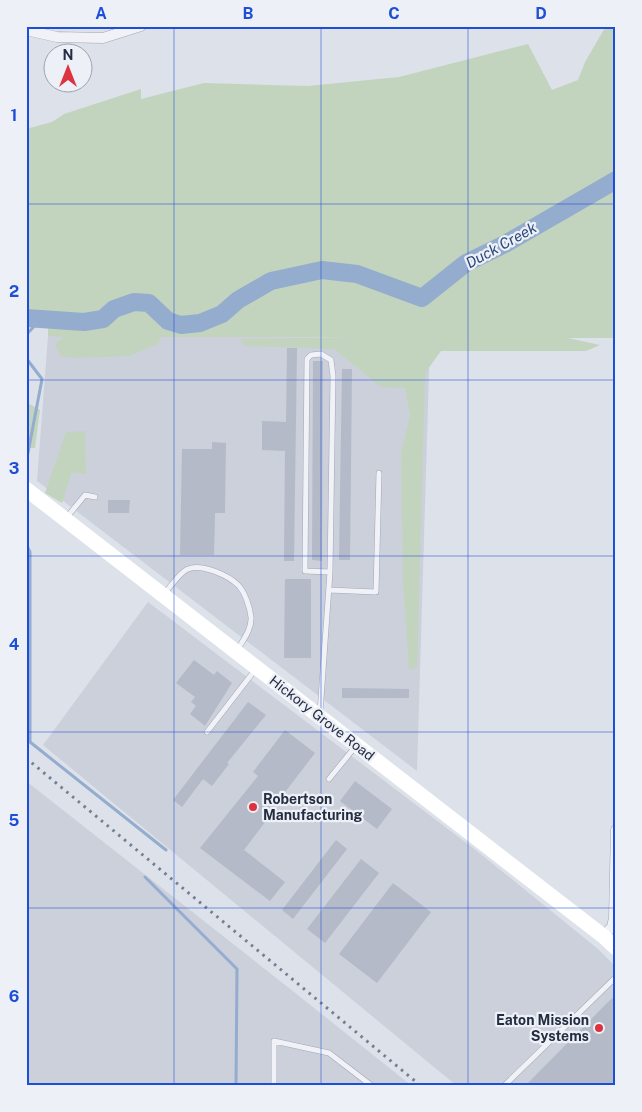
<svg xmlns="http://www.w3.org/2000/svg" width="642" height="1112" viewBox="0 0 642 1112" font-family="'Public Sans',sans-serif">
  <style>
    .built { fill: #cbd0db }
    .green { fill: #c2d4be }
    .lines { fill: none; stroke-linecap: round; stroke-linejoin: round }
    .stream { stroke: #94accd; stroke-width: 3 }
    .river { stroke: #94accd; stroke-width: 18 }
    .building { fill: #b4bac7 }
    .service-casing { stroke: #a2a7b4; stroke-width: 6 }
    .minor-casing { stroke: #a2a7b4; stroke-width: 11 }
    .service { stroke: #f1f2f7; stroke-width: 5 }
    .minor { stroke: #f1f2f7; stroke-width: 10 }
    .secondary { stroke: #fff; stroke-width: 15 }
    .rail { stroke: #757f94; stroke-width: 3; stroke-dasharray: 2.5 5; stroke-linecap: butt }
    .grid { fill: none; stroke: #1d4ed8; stroke-width: 1; stroke-opacity: 0.55 }
    .poi-dot { fill: #dd3340; stroke: #edf0f6; stroke-width: 2 }
    .labels { text-anchor: middle; dominant-baseline: central; stroke-width: 4.5; stroke-linejoin: round; paint-order: stroke }
    .street-label { font-size: 14px; fill: #252d42; stroke: #edf0f6 }
    .poi-label { font-size: 14px; font-weight: bold; fill: #252d42; stroke: #edf0f6; text-anchor: start }
    .water-label { font-size: 15px; font-style: italic; fill: #2b487a; stroke: #edf0f6 }
    .neatline { fill: none; stroke: #1d4ed8; stroke-width: 2 }
    .grid-label { font-size: 16px; text-anchor: middle; font-weight: bold; fill: #1d4ed8 }
  </style>
  <rect width="100%" height="100%" fill="#dde1e9"/>
  <path class="built" d="M 48,336 L 430,338 L 417,771 L 37,481 Z
    M 148,602 L 477,851 L 598,949 L 616,967 L 616,1086 L 457,1086 L 43,745 Z
    M 26,781 L 294,992 L 412,1086 L 26,1086 Z"/>
  <path class="green" d="M 606,26 L 616,31 L 616,338 L 568,338 L 600,345 L 586,351 L 441,351 L 425,373 L 417,668 L 409,669 L 403,582 L 401,453 L 410,416 L 405,388 L 381,387 L 334,349 L 245,346 L 240,339 L 353,337 L 160,337 L 159,343 L 130,356 L 76,358 L 61,356 L 55,344 L 63,337 L 48,336 L 48,311 L 26,311 L 26,129 L 52,122 L 64,114 L 141,89 L 141,99 L 204,83 L 308,86 L 399,77 L 528,44 L 552,90 L 578,80 L 585,62 Z
    M 26,402 L 40,410 L 35,448 L 26,448 Z
    M 85,431 L 86,474 L 72,472 L 62,503 L 45,493 L 66,432 Z"/>
  <g class="lines">
    <path class="stream" d="M 26,335 L 41,319
      M 26,358 L 42,379 L 27,458
      M 26,544 L 30,552 L 30,742 L 166,850
      M 145,877 L 237,969 L 236,1086"/>
    <path class="river" d="M 26,318 L 84,322 L 103,319 L 114,309 L 134,302 L 149,303 L 168,321 L 181,325 L 200,323 L 222,314 L 238,300 L 271,281 L 322,270 L 357,274 L 422,298 L 466,263 L 505,244 L 616,180"/>
  </g>
  <path class="building" d="M 287,348 L 297,348 L 294,561 L 284,561 L 285,451 L 262,450 L 262,421 L 286,422 Z
    M 313,361 L 323,361 L 322,561 L 312,560 Z
    M 342,369 L 352,369 L 350,560 L 339,560 Z
    M 212,442 L 226,443 L 225,513 L 215,513 L 214,555 L 180,555 L 182,449 L 212,449 Z
    M 108,500 L 130,500 L 129,513 L 108,513 Z
    M 285,579 L 311,579 L 311,658 L 284,658 Z
    M 194,660 L 214,675 L 217,671 L 232,683 L 205,726 L 190,714 L 196,706 L 191,702 L 195,697 L 176,683 Z
    M 342,688 L 409,689 L 409,698 L 342,698 Z
    M 248,702 L 266,715 L 227,763 L 229,764 L 212,786 L 203,779 L 182,807 L 173,800 Z
    M 285,730 L 315,753 L 266,817 L 268,818 L 244,850 L 285,882 L 270,901 L 200,848 L 258,776 L 253,772 Z
    M 355,781 L 392,809 L 377,829 L 340,801 Z
    M 336,840 L 347,849 L 293,919 L 282,910 Z
    M 361,859 L 379,873 L 325,943 L 307,929 Z
    M 393,883 L 431,912 L 377,983 L 339,954 Z
    M 612,998 L 616,1002 L 616,1086 L 525,1086 Z"/>
  <g class="lines">
    <g class="service-casing">
      <path id="service" d="M 67,517 L 85,495 L 95,497
        M 329,590 L 376,592 L 379,473
        M 164,594 C 171,586 180,572 188,569 C 202,563 229,576 238,585 C 245,592 250,608 251,617 C 252,629 243,640 238,649
        M 320,713 L 330,572 L 333,376 L 331,360 L 321,354 L 311,355 L 307,359 L 305,571 L 330,572
        M 207,732 L 255,670
        M 329,779 L 355,747
        M 274,1086 L 274,1041 L 329,1053 L 372,1086
        M 504,1086 L 616,977"/>
    </g>
    <g class="minor-casing">
      <path id="minor" d="M 26,30 L 57,37 L 103,38 L 141,26
        M 603,936 L 612,927 L 614,918 L 616,830"/>
    </g>
    <use href="#service" class="service"/>
    <use href="#minor" class="minor"/>
    <path class="secondary" d="M 26,489 L 603,936 L 616,948"/>
    <path class="rail" d="M 26,758 L 421,1086"/>
  </g>
  <path class="grid" d="M 174,26 L 174,1086M 321,26 L 321,1086M 468,26 L 468,1086M 26,204 L 616,204M 26,380 L 616,380M 26,556 L 616,556M 26,732 L 616,732M 26,908 L 616,908"/>
  <g class="poi-dot">
    <circle cx="253" cy="807" r="5"/>
    <circle cx="599" cy="1028" r="5"/>
  </g>
  <g class="labels">
    <g class="street-label">
      <text transform="translate(322 718) rotate(38)">Hickory Grove Road</text>
    </g>
    <g class="poi-label">
      <text x="263" y="799">Robertson<tspan x="263" dy="16">Manufacturing</tspan></text>
      <text x="589" y="1020" text-anchor="end">Eaton Mission<tspan x="589" dy="16">Systems</tspan></text>
    </g>
    <g class="water-label">
      <text transform="translate(501 245) rotate(-29)">Duck Creek</text>
    </g>
  </g>
  <rect width="642" height="1112" fill="none" stroke="#edf0f6" stroke-width="55"/>
  <g transform="translate(68 68)"><circle r="24" fill="#edf0f6" stroke="#9da2ae"/>
  <path d="M0-4L9 19L0 12L-9 19Z" fill="#dd3340"/>
  <text y="-8" font-size="14" font-weight="bold" text-anchor="middle" fill="#252d42">N</text>
  </g>
  <rect x="28" y="28" width="586" height="1056" class="neatline"/>
  <g class="grid-label">
    <text x="101" y="19">A</text>
    <text x="248" y="19">B</text>
    <text x="394" y="19">C</text>
    <text x="541" y="19">D</text>
    <text x="14" y="121">1</text>
    <text x="14" y="297">2</text>
    <text x="14" y="474">3</text>
    <text x="14" y="650">4</text>
    <text x="14" y="826">5</text>
    <text x="14" y="1002">6</text>
  </g>
</svg>
